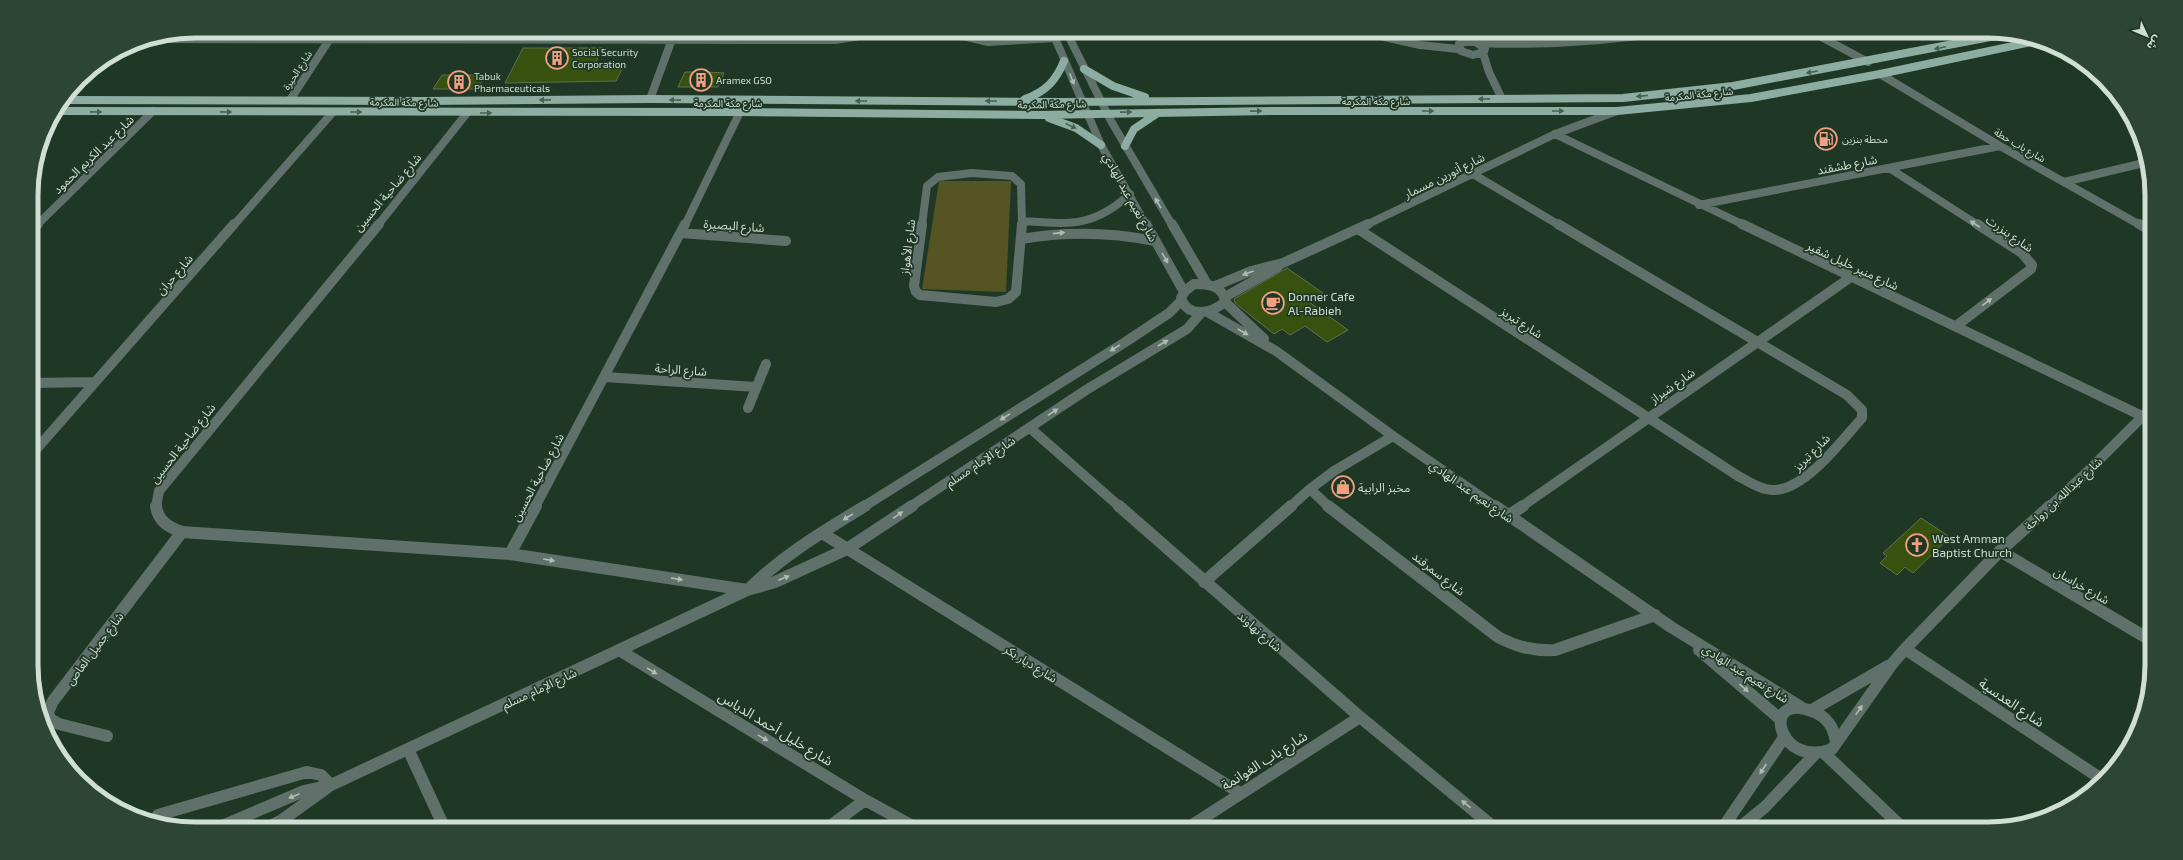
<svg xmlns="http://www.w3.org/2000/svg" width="2183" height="860" viewBox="0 0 2183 860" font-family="'Exo 2','Noto Sans Arabic',sans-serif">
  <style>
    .green { fill: #555423 }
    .building { fill: #37520e; stroke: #616f53 }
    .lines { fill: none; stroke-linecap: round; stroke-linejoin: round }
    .minor-far2 { stroke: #60706b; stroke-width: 8 }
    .minor-far1 { stroke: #60706b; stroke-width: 10 }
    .minor { stroke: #60706b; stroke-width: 12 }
    .major { stroke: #8dada3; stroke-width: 8 }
    .oneway { fill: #466152 }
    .oneway2 { fill: #aebeb4 }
    .labels { text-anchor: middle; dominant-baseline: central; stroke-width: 3.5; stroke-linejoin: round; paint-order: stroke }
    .far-poi-label { font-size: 10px; fill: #d0dfd3; stroke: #1f3826; text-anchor: start }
    .far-street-label { font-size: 10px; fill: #d0dfd3; stroke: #1f3826 }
    .street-label { font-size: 12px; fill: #d0dfd3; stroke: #1f3826 }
    .poi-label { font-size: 12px; fill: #d0dfd3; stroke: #1f3826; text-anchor: start }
    .near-street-label { font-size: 14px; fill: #d0dfd3; stroke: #1f3826 }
    .rim { fill: none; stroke: #d0dfd3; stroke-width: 5 }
  </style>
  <rect width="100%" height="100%" fill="#1f3826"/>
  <path class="green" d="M 939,181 L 1011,181 L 1006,292 L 922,289 Z"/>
  <path class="building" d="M 523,48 L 602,48 L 593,69 L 622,69 L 616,81 L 505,83 Z
    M 685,72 L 706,72 L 724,73 L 718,87 L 678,87 Z
    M 442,75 L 486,75 L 477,89 L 433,89 Z
    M 1287,268 L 1323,293 L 1309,302 L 1348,330 L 1327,342 L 1305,326 L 1290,335 L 1282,329 L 1274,334 L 1235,303 L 1234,299 Z
    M 1921,518 L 1950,537 L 1913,573 L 1905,567 L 1897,575 L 1880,563 L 1887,556 L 1883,553 Z"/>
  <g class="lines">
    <path class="minor-far2" d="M 943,31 L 988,42 L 1055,38
      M 1052,31 L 1101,145 L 1146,225
      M 1066,31 L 1111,121 L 1172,225
      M 1358,31 L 1420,45 L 1458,49
      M 1468,31 L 1476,42
      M 1810,31 L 1868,62
      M 1067,32 L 1088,36 L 1163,31
      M 155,39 L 835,40 L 892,31
      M 1465,42 L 1476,42 L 1485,49 L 1484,52 L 1473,55 L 1461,51 L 1459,44 Z
      M 1478,43 C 1544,46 1609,41 1674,31
      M 1483,53 L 1489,72 L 1502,99
      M 1880,74 L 2000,146 L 2140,225
      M 650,99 L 675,31
      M 290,100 L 335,31
      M 1555,134 L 1744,225
      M 1889,168 L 1978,225
      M 1473,174 L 1559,225
      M 2064,182 L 2148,162
      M 1699,205 L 2000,146
      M 1022,221 C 1069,224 1093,228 1130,194
      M 37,225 L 153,111
      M 234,225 L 333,112
      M 378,225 L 467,113
      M 685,225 L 740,112
      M 922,225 L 927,186 L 938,177 L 972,173 L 1012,176 L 1021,184 L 1022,225
      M 1366,225 L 1555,134 L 1617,111"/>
    <path class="minor-far1" d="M 922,224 L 914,286 L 916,292 L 920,295 L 996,302 L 1008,299 L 1016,292 L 1022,224
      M 1146,224 L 1183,290
      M 1172,224 L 1207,284
      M 1742,224 L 2142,416
      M 2139,224 L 2151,231
      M 1358,229 L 1738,476 C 1749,482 1763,491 1775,490 C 1807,488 1842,440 1862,418 L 1862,410 L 1847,395 L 1558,224
      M 32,230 L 38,224
      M 681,233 L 786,241
      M 1021,239 C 1067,231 1110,232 1155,241
      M 1194,284 C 1208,284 1223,285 1225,302 C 1212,313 1188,319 1181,298 L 1185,291 Z
      M 1215,286 L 1251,271 L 1283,263 L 1368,224
      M 1225,297 L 1278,267
      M 1225,302 L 1264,339
      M 1209,313 L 1276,351 L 1393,436 L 1496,507
      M 1956,326 L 2031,269 L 2032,265 L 2022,253 L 1977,224
      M 605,377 L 756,387
      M 32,383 L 94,382
      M 748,408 L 766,364
      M 1030,428 L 1120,507
      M 33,453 L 234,224
      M 156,507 L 159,491 L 379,224
      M 535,507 L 685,224
      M 863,507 L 1127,341 L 1169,313 L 1181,301
      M 910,507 L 1086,390 L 1187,329 L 1201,313
      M 1290,507 L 1310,489
      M 1329,507 L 1310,489 L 1334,471 L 1393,436
      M 1521,507 L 1851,277
      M 2049,507 L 2084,475 L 2151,408"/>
    <path class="minor" d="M 156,506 C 158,521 168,527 182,532 L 510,554 L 747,590
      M 1119,506 L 1360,717 L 1496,829
      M 1328,506 L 1498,637 C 1517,647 1533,651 1555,650 L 1655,615
      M 1495,506 L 1671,627 L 1801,707
      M 1508,516 L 1523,506
      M 822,533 L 1240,793
      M 2000,551 L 2152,641
      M 510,554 L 536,506
      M 1204,582 L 1291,506
      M 749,589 C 783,555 824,531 865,506
      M 1905,649 L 2103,780
      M 619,650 L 865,800 L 918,829
      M 1699,650 L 1780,719
      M 1812,710 L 1888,666
      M 107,736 L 59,724 L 50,719 L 48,712 L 53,701 L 182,532
      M 1836,742 C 1834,728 1827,717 1814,712 C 1759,689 1777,770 1832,749 L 1892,664 L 1905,649 L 2000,551 L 2050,506
      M 408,749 L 445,829
      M 1824,753 L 1904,829
      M 158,815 L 307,772 L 321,775 L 331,785
      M 215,829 L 304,791 L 331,785 L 747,590 L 775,582 L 847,549 L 912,506
      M 264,829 L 282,820 L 328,787
      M 826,829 L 865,800
      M 1186,829 L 1360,717
      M 1722,829 L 1785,736
      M 1738,829 L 1765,807 L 1815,754"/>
    <path class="major" d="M 1084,69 L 1113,86 L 1145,97
      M 1025,99 C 1045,92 1056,81 1064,61
      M 65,100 L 424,101 L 650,99 L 1064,102 L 1623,98 L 1733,86 L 2006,34
      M 57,111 L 740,112 L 1038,115 L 1271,111 L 1617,111 L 1751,98 L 1880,74 L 2041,40
      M 1049,118 L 1076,128 L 1101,145
      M 1125,146 L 1134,129 L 1158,113"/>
  </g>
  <defs><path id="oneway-solid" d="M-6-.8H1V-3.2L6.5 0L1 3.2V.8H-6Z"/></defs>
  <g class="oneway">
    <use href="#oneway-solid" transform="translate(1940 48) rotate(168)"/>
    <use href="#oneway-solid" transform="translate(1812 72) rotate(170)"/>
    <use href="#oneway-solid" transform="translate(1642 96) rotate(175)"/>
    <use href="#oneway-solid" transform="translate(1484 99) rotate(179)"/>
    <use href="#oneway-solid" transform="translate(545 100) rotate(179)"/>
    <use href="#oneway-solid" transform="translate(675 100) rotate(-179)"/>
    <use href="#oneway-solid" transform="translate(861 101) rotate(-180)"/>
    <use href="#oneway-solid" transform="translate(991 101) rotate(-180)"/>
    <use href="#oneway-solid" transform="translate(1256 111) rotate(-1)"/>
    <use href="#oneway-solid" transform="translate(1428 111)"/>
    <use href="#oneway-solid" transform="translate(1558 111)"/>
    <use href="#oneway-solid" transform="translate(96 112) rotate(1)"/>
    <use href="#oneway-solid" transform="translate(226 112) rotate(1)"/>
    <use href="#oneway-solid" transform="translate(356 112)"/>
    <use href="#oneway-solid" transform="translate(1126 112) rotate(-1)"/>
    <use href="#oneway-solid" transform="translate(486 113)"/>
    <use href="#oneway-solid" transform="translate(1071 126) rotate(26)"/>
  </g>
  <g class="oneway2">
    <use href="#oneway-solid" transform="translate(1072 79) rotate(68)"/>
    <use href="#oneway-solid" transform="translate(1158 203) rotate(-120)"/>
    <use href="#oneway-solid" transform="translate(1975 224) rotate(-147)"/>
    <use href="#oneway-solid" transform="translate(1059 233) rotate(-6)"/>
    <use href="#oneway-solid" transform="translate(1165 258) rotate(60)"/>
    <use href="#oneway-solid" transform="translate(1248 273) rotate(160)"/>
    <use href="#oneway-solid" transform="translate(1987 302) rotate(-37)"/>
    <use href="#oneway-solid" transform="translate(1243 332) rotate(30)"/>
    <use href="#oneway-solid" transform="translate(1163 343) rotate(-31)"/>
    <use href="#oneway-solid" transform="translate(1115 348) rotate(148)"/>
    <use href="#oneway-solid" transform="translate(1053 412) rotate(-33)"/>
    <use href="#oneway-solid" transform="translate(1005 417) rotate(148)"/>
    <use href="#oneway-solid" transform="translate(898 515) rotate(-34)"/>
    <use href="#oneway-solid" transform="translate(848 517) rotate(148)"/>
    <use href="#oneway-solid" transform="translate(549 560) rotate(9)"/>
    <use href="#oneway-solid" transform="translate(784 578) rotate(-23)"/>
    <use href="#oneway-solid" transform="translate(677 579) rotate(9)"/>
    <use href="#oneway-solid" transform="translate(652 671) rotate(31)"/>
    <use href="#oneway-solid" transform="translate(1744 688) rotate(40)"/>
    <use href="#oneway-solid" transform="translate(1859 710) rotate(-55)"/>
    <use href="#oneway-solid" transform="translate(763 738) rotate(31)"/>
    <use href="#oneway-solid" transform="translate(1763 769) rotate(124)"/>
    <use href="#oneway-solid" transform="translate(294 796) rotate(157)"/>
    <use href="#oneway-solid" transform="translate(1466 804) rotate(-141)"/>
  </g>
  <defs>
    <g id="building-ring" transform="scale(1.15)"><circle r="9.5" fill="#1f3826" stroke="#f39f82" stroke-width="1.5"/><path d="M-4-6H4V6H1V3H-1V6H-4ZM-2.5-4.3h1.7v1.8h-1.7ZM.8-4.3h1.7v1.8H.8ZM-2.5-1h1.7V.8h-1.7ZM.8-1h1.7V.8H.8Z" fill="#f39f82"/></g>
    <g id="fuel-ring" transform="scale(1.15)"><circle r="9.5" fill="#1f3826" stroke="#f39f82" stroke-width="1.5"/><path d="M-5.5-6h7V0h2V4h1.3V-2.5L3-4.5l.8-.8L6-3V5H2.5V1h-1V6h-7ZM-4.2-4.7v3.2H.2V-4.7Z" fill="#f39f82"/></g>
    <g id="cafe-ring" transform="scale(1.15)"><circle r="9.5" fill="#1f3826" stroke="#f39f82" stroke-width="1.5"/><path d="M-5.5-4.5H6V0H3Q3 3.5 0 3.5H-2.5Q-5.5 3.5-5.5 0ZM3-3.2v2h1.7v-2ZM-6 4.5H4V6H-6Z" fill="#f39f82"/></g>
    <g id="shop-ring" transform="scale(1.15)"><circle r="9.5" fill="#1f3826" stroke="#f39f82" stroke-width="1.5"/><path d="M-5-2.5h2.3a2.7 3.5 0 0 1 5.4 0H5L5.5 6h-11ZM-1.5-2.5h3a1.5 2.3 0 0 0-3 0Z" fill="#f39f82"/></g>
    <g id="church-ring" transform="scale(1.15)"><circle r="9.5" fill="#1f3826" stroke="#f39f82" stroke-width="1.5"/><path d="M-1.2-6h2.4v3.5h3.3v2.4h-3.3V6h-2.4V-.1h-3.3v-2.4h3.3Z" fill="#f39f82"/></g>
  </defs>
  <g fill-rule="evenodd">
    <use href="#building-ring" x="557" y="58"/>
    <use href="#building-ring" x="701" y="80"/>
    <use href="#building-ring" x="459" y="82"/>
    <use href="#fuel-ring" x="1826" y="139"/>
    <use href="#cafe-ring" x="1273" y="303"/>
    <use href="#shop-ring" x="1343" y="487"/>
    <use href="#church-ring" x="1917" y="545"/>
  </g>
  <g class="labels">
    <g class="far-poi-label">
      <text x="572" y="52">Social Security<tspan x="572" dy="12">Corporation</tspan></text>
      <text x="474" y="76">Tabuk<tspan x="474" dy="12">Pharmaceuticals</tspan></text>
      <text x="716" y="80">Aramex GSO</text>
      <text x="1842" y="139">محطة بنزين</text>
    </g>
    <g class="far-street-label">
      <text transform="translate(297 70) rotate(-57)">شارع الحيرة</text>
      <text transform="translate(1699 94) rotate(-6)">شارع مكة المكرمة</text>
      <text x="1376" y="101">شارع مكة المكرمة</text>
      <text transform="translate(404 102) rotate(1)">شارع مكة المكرمة</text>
      <text x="728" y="103">شارع مكة المكرمة</text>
      <text transform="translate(1052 104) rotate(-1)">شارع مكة المكرمة</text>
      <text transform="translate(2020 145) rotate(30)">شارع باب حطة</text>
    </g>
    <g class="street-label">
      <text transform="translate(93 154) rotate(-44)">شارع عبد الكريم الحمود</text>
      <text transform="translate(1847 164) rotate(-11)">شارع طشقند</text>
      <text transform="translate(1444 175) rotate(-26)">شارع أنورين مسمار</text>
      <text transform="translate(387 192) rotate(-50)">شارع ضاحية الحسين</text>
      <text transform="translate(1131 197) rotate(61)">شارع نعيم عبد الهادي</text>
      <text transform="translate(734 225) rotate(4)">شارع البصيرة</text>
      <text transform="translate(2010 233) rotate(35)">شارع بنزرت</text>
      <text transform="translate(907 247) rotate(-83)">شارع الأهواز</text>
      <text transform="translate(1853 265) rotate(25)">شارع منير خليل شقير</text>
      <text transform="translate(174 274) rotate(-49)">شارع حران</text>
      <text transform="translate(1522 322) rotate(33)">شارع تبريز</text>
      <text transform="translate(681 369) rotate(4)">شارع الراحة</text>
      <text transform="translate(1672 385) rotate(-35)">شارع شيراز</text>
      <text transform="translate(182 443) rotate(-52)">شارع ضاحية الحسين</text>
      <text transform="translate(1811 452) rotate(-45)">شارع تبريز</text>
      <text transform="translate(980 461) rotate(-34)">شارع الإمام مسلم</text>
      <text transform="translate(537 477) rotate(-62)">شارع ضاحية الحسين</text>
      <text transform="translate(1472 491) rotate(35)">شارع نعيم عبد الهادي</text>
      <text transform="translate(2063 493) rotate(-43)">شارع عبدالله بن رواحة</text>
      <text transform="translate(1439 573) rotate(38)">شارع سمرقند</text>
      <text transform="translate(2082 585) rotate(30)">شارع خراسان</text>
      <text transform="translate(1260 631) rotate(41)">شارع نهاوند</text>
      <text transform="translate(94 648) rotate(-53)">شارع جميل العاص</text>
      <text transform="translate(1031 663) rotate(32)">شارع ديار بكر</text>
      <text transform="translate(1746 673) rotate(32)">شارع نعيم عبد الهادي</text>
      <text transform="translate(539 688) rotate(-25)">شارع الإمام مسلم</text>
    </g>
    <g class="poi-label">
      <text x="1288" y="296">Donner Cafe<tspan x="1288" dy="14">Al-Rabieh</tspan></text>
      <text x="1358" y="487">مخبز الرابية</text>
      <text x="1932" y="538">West Amman<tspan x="1932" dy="14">Baptist Church</tspan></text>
    </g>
    <g class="near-street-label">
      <text transform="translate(2012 702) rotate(34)">شارع العدسية</text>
      <text transform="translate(776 728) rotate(31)">شارع خليل أحمد الدباس</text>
      <text transform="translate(1264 760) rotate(-32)">شارع باب الغوانمة</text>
    </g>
  </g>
  <path d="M0 0H2183V860H0ZM195 38H1988A157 157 0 0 1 2145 195V665A157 157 0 0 1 1988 822H195A157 157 0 0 1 38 665V195A157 157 0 0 1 195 38Z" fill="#2d4534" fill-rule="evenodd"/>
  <path class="rim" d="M195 38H1988A157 157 0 0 1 2145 195V665A157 157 0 0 1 1988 822H195A157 157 0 0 1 38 665V195A157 157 0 0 1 195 38Z"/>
  <g transform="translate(2147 36) rotate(134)" stroke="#1f3826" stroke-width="3" paint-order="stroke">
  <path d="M0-3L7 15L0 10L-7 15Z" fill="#d0dfd3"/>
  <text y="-6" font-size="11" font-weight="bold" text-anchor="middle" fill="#d0dfd3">ش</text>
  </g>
</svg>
